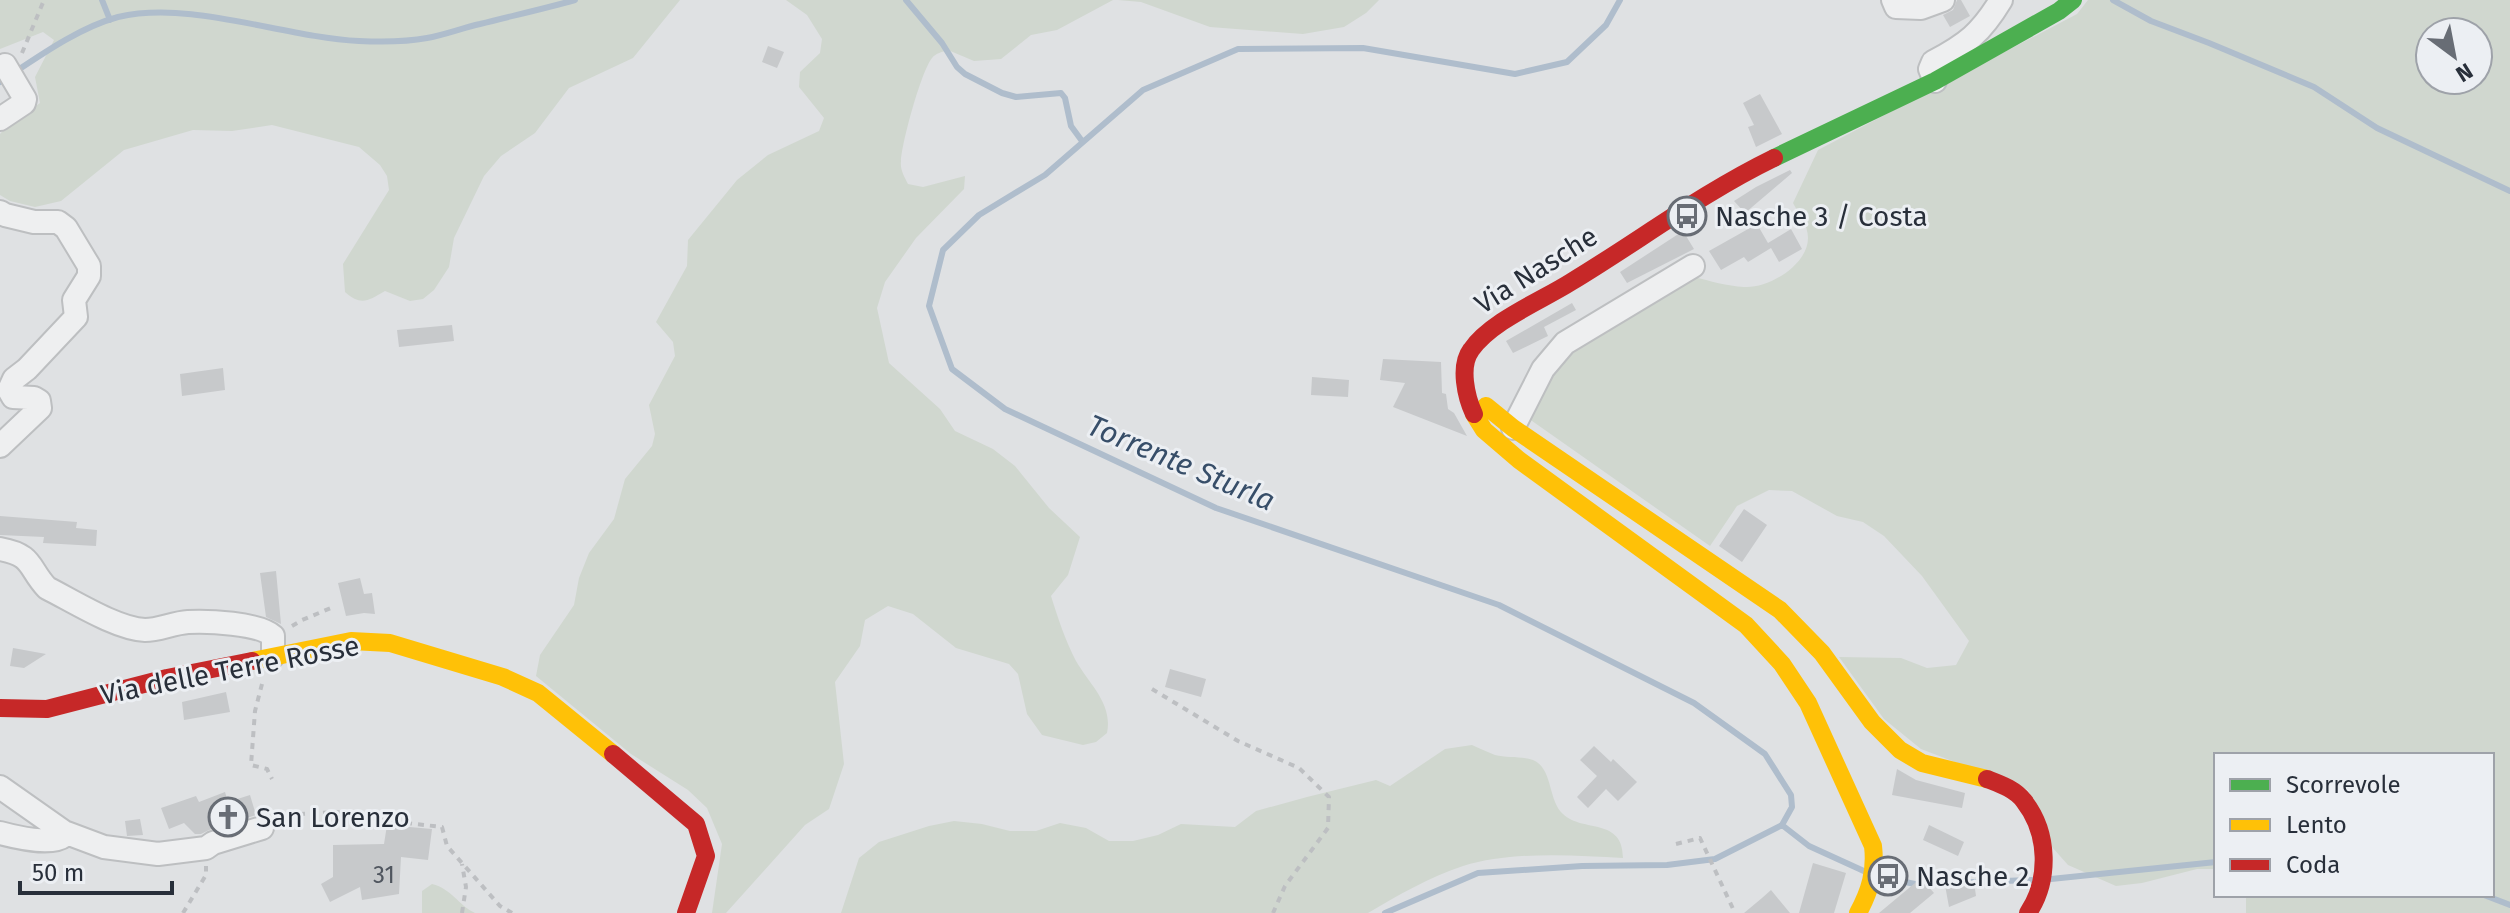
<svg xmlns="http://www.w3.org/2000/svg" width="2510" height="913" viewBox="0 0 2510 913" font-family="'Fira Sans',sans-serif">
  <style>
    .green { fill: #d0d7cf; fill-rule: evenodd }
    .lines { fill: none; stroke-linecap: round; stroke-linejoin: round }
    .stream { stroke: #afbdcc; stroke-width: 6 }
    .building { fill: #c7c9cb }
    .street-casing { stroke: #bdbfc1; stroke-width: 26 }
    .path { stroke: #bdbfc2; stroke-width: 4; stroke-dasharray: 6 6; stroke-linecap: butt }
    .street { stroke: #eeeff0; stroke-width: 22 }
    .fast { stroke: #4caf50; stroke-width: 18 }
    .slow { stroke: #ffc107; stroke-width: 18 }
    .jam { stroke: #c62828; stroke-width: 18 }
    .labels { text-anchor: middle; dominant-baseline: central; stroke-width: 6; stroke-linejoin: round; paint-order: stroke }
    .number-label { font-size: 24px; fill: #50565f }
    .poi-label { font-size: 28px; fill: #282f3a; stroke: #eceff3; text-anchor: start }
    .street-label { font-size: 28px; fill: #282f3a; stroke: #eceff3 }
    .water-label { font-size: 30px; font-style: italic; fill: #374e69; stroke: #eceff3 }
  </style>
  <rect width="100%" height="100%" fill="#dfe1e3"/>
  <path class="green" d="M 0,0 L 680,0 L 633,58 L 569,88 L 535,133 L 501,156 L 484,176 L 454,238 L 449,267 L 434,290 L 423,299 L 410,301 L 385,291 C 368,301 361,306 345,292 L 343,264 L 389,190 L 387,176 L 380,165 L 359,147 L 272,125 L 232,131 L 193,130 L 124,150 L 61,201 L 35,207 L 10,201 L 0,195 L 0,134 L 7,126 L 40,103 L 35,77 L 54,40 L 43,32 L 0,49 Z
    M 786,0 L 1113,0 L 1057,30 L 1031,35 L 1001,59 L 974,61 L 948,50 C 942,52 936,53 932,58 C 921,72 902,142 901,161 C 900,170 904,176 908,184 L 923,187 L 965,176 L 964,189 L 916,238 L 885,282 L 877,308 L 889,363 L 940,409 L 955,431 L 993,449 L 1015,466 L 1049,508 L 1080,537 L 1068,575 L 1051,596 C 1058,618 1065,640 1076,661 C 1090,685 1113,704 1107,733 L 1096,742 L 1083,745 L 1042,735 L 1027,714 L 1018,674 L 1009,664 L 956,648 L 913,614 L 888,606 L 865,620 L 860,646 L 835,682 L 844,764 L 829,809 L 805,825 L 726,913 L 712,913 L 722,844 L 707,808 L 688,790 L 631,754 L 536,676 L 540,655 L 574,605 L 579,578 L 589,553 L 614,519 L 625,479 L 652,446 L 655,434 L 649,405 L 675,356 L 673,342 L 656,322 L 687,266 L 688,240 L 737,180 L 768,155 L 819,131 L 824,118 L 799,87 L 800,72 L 820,53 L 822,39 L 807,15 Z
    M 1118,0 L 1379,0 L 1366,13 L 1344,27 L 1303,34 L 1210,27 L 1141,2 Z
    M 2088,0 L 2510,0 L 2510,913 L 2246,913 L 2246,895 L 2492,895 L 2492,755 L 2216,755 L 2216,869 L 2197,869 L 2142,883 L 2116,886 L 2068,865 L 2052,847 L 2028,790 L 1921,749 L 1884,719 L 1839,657 L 1901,658 L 1927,668 L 1956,665 L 1969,641 L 1922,576 L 1884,536 L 1863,522 L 1837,516 L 1792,491 L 1769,490 L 1737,506 L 1710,546 L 1525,416 L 1531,404 L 1569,353 L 1694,277 C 1710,281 1727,286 1744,287 C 1768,289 1808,265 1808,238 C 1808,225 1799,214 1793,203 L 1818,150 L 2077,14 ZM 2430,32 L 2478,32 L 2478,80 L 2430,80 Z
    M 1472,745 C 1479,748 1487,752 1495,755 C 1507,758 1522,756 1533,760 C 1553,768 1548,801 1563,814 C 1583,833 1623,817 1623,858 C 1572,855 1512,851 1463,866 C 1429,877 1399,895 1368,913 L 841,913 L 859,858 L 879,842 L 929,826 L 954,821 L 982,824 L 1010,831 L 1036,831 L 1060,823 L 1086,828 L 1109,841 L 1133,841 L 1158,835 L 1181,824 L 1235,827 L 1256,811 L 1307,797 L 1376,780 L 1390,786 L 1445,749 Z
    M 432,884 C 452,889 457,904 475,913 L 422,913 L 422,891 Z"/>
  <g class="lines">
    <path class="stream" d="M 102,0 L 110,20
      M 906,0 L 942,43 L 957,67 L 965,74 L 1002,93 L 1016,97 L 1061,93 L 1065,98 L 1071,126 L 1082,141
      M 2113,0 L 2151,21 L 2209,43 L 2314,87 L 2377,128 L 2510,191
      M 0,82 C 35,59 77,28 118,17 C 192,0 282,37 359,41 C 381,42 406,42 427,38 C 444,35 462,28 480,24 C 511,16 543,9 575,0
      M 1782,825 L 1809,846 L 1866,872
      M 1880,877 L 1915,884 L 2032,880
      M 2051,879 L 2216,862
      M 2484,895 L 2510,905
      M 1385,913 L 1478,873 L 1582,866 L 1667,865 L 1715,859 L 1782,825 L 1792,807 L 1791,795 L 1765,754 L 1694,703 L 1499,605 L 1216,508 L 1005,409 L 952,369 L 929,306 L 943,250 L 979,215 L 1045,175 L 1143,90 L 1238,49 L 1363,48 L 1515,74 L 1567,62 L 1606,25 L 1620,0"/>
  </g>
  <path class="building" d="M 1957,0 L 1961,0 L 1970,16 L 1950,27 L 1943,15 L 1953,10 Z
    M 768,46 L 784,52 L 777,68 L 762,62 Z
    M 1760,94 L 1782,134 L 1756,147 L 1748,127 L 1754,125 L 1743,103 Z
    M 1790,170 L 1792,173 L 1745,213 L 1734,201 L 1756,187 Z
    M 1757,224 L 1768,243 L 1791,229 L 1802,249 L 1779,262 L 1771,248 L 1748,262 L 1744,257 L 1721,270 L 1709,251 Z
    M 1683,231 L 1694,249 L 1627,283 L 1620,272 Z
    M 1572,303 L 1576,310 L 1544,327 L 1548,336 L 1513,353 L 1506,341 Z
    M 452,325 L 454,341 L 399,347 L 397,330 Z
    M 1383,359 L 1441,362 L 1442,393 L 1446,394 L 1448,409 L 1454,413 L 1467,436 L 1393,407 L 1405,383 L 1380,380 Z
    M 223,368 L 225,390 L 182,396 L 180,374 Z
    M 1312,377 L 1349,380 L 1348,397 L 1311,395 Z
    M 1744,509 L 1767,525 L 1742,562 L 1719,546 Z
    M 0,516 L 77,522 L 76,528 L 97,530 L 96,546 L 43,543 L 44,537 L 0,535 Z
    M 276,571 L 281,624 L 266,617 L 260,573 Z
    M 360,578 L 364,594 L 372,593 L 375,614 L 364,613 L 346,616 L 338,583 Z
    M 13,648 L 46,654 L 24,668 L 10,666 Z
    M 1170,669 L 1206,679 L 1201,697 L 1165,687 Z
    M 226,692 L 230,712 L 184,720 L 182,702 Z
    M 1594,746 L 1611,762 L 1613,759 L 1637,782 L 1618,801 L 1606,789 L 1588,808 L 1577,797 L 1597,776 L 1580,760 Z
    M 1897,769 L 1916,780 L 1965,793 L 1962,808 L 1892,795 Z
    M 225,792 L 228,802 L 250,795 L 256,815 L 209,830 L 201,834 L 195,834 L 184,823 L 169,829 L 161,808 L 196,796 L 199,802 Z
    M 140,819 L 143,835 L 127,836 L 125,821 Z
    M 387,825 L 432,829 L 428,860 L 401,857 L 399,894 L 362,900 L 360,887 L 330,902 L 321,884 L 333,877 L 333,845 L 384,844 Z
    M 1929,825 L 1964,842 L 1958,856 L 1923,840 Z
    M 1813,863 L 1846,873 L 1834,913 L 1799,913 Z
    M 1921,878 L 1934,893 L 1910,913 L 1879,913 Z
    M 1974,882 L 1976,896 L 1949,907 L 1945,885 Z
    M 1771,890 L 1790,913 L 1744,913 L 1762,898 Z"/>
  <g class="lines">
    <g class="street-casing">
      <path id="street" d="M 1893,0 L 1896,7 L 1921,8 L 1943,0
        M 1935,81 L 1930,69 L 1933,62 C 1967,44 1981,33 2001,0
        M 0,119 L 24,103 L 25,99 L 5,65
        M 0,212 L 5,215 L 34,222 L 58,222 L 66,228 L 89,266 L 89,276 L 74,300 L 76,317 L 27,369 L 14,379 L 9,390 L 13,397 L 34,398 L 39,401 L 40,408 L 0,446
        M 1513,428 L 1543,369 L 1565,343 L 1693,266
        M 0,549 C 34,555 28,568 47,588 C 73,601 117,629 145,630 C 159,630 173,623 188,622 C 207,621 259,623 273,636 L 273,656
        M 0,787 L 64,832 L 104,847 L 158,854 L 206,848 L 213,843 L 262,828
        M 0,833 C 15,837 51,846 64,836 L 64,832"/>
    </g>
    <path class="path" d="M 22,53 L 44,0
      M 292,626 L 302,620 L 331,608
      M 262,684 L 255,711 L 251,765 L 267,769 L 272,779
      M 1152,689 L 1238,741 L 1299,768 L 1329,797 L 1328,828 L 1285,886 L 1273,913
      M 299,814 L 337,812 L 380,820 L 442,827 L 447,846 L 500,906 L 512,913
      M 1676,844 L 1700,838 L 1735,913
      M 183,913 L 206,875 L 206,866
      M 462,913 L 466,887 L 462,864"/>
    <use href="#street" class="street"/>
    <path class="fast" d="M 1774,158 L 1935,81 L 2059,11 L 2073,0"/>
    <path class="slow" d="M 1486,406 L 1513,428 L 1780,610 L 1822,653 L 1872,722 L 1900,750 L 1922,763 L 1987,779
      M 1474,414 L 1484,430 L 1519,460 L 1746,625 L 1782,664 L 1808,703 L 1873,846 C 1876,871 1870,891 1858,913
      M 252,661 L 351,641 L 390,643 L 503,677 L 538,693 L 613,754"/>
    <path class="jam" d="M 1474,414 C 1466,397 1459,366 1471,350 C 1491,321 1541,301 1571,282 C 1639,241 1702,193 1774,158
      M 0,708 L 47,709 L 167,678 L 252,661
      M 613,754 L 696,824 L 706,856 L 686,913
      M 1987,779 C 2000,784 2015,789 2024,801 C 2049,833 2050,880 2028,913"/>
  </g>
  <defs>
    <g id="bus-ring" transform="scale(2)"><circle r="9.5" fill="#eceff3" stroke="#686d75" stroke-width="1.5"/><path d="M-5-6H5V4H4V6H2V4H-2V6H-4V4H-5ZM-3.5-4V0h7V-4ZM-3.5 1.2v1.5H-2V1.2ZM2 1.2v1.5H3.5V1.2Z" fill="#686d75"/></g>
    <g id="church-ring" transform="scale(2)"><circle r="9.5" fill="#eceff3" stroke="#686d75" stroke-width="1.5"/><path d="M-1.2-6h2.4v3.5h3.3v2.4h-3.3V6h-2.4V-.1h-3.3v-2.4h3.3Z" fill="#686d75"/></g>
  </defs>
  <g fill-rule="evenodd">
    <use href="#bus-ring" x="1687" y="216"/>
    <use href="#church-ring" x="228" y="817"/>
    <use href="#bus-ring" x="1888" y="876"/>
  </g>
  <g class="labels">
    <g class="number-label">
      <text x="384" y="875">31</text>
    </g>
    <g class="poi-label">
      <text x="1715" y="216">Nasche 3 / Costa</text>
      <text x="256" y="817">San Lorenzo</text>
      <text x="1916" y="876">Nasche 2</text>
    </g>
    <g class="street-label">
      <text transform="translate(1536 270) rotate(-32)">Via Nasche</text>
      <text transform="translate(230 670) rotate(-11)">Via delle Terre Rosse</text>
    </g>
    <g class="water-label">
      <text transform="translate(1181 463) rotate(23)">Torrente Sturla</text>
    </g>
  </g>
  <rect x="2214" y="753" width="280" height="144" fill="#eceff3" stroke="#9ea2a9" stroke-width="2"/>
  <rect x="2230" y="779" width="40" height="12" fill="#4caf50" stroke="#9ea2a9" stroke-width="2"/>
  <text x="2286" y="793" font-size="24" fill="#282f3a">Scorrevole</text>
  <rect x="2230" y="819" width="40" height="12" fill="#ffc107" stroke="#9ea2a9" stroke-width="2"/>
  <text x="2286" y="833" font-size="24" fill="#282f3a">Lento</text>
  <rect x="2230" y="859" width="40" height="12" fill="#c62828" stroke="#9ea2a9" stroke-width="2"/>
  <text x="2286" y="873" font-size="24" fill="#282f3a">Coda</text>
  <g transform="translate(2454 56) rotate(148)"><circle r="38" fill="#eceff3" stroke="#9ea2a9" stroke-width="2"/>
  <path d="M0-6L14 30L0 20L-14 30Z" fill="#686d75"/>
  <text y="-12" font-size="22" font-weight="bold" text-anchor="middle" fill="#282f3a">N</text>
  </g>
  <path d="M20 881v12h152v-12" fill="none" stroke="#282f3a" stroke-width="4"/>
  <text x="32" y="881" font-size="24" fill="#282f3a" stroke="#eceff3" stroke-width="6" paint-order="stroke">50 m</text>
</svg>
